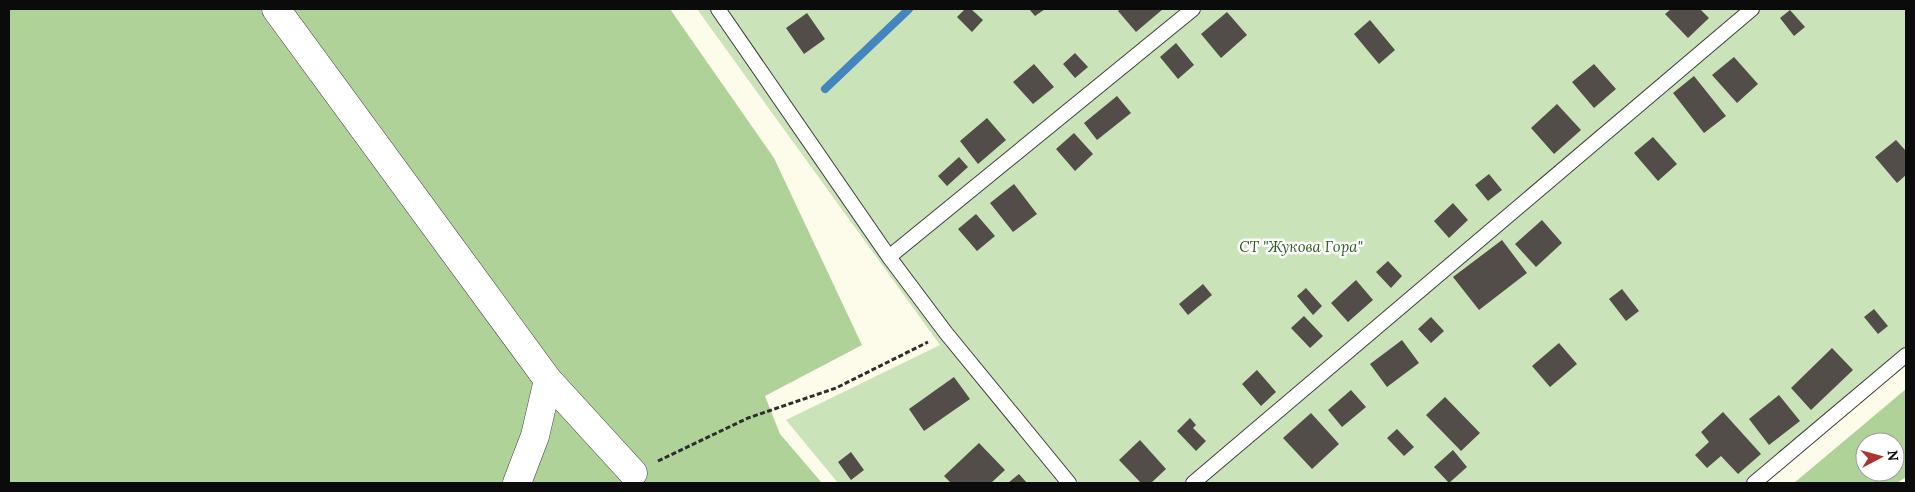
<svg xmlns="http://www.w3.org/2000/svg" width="1915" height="492" viewBox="0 0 1915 492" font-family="Lora,serif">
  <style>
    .green { fill: #cbe3b8 }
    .forest { fill: #afd299; fill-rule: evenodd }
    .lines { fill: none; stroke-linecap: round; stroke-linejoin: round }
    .stream { stroke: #4285bf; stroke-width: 8 }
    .building { fill: #524d48 }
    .service-casing { stroke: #3e3e3e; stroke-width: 16 }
    .minor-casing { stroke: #3e3e3e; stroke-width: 29 }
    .path { stroke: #2d2d2d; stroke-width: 3; stroke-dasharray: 5 2.5; stroke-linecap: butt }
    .service { stroke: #fff; stroke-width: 14 }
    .minor { stroke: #fff; stroke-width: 28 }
    .labels { text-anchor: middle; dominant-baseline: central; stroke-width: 5; stroke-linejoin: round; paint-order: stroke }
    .park-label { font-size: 15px; font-style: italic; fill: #2a5b22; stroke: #fff }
  </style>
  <rect width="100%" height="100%" fill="#fdfbea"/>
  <path class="green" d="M 697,9 L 1906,9 L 1906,365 L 1766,483 L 838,483 L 786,420 L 940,345 Z"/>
  <path class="forest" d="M 9,9 L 670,9 L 774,158 L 862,345 L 765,396 L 780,434 L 822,483 L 9,483 Z
    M 1906,389 L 1906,477 L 1897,483 L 1794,483 ZM 1865,442 L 1895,442 L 1895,472 L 1865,472 Z"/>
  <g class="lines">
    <path class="stream" d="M 825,89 L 909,9"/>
  </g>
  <path class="building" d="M 965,9 L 971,9 L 983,20 L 972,32 L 957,17 Z
    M 1029,9 L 1045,9 L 1035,16 Z
    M 1120,9 L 1163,9 L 1136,32 L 1118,11 Z
    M 1671,9 L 1700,9 L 1709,18 L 1688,38 L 1665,14 Z
    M 1790,10 L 1805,27 L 1794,36 L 1780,18 Z
    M 1227,12 L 1247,35 L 1221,58 L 1201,34 Z
    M 807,13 L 825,39 L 804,54 L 786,28 Z
    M 1370,20 L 1395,50 L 1379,64 L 1354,34 Z
    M 1176,43 L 1194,65 L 1178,79 L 1160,57 Z
    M 1075,53 L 1088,67 L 1075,78 L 1063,64 Z
    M 1734,57 L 1758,84 L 1737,103 L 1712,75 Z
    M 1034,64 L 1054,87 L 1033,104 L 1013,82 Z
    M 1594,64 L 1616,89 L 1594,108 L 1572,82 Z
    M 1694,76 L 1726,116 L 1704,133 L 1673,93 Z
    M 1117,96 L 1131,113 L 1097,140 L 1084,123 Z
    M 1557,104 L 1581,130 L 1554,154 L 1531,128 Z
    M 987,118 L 1006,140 L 978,164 L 960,141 Z
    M 1074,133 L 1093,154 L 1075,171 L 1056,149 Z
    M 1653,137 L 1677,164 L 1658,181 L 1634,153 Z
    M 1896,140 L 1906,151 L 1906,175 L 1897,183 L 1875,157 Z
    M 959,157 L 968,167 L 947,186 L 938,176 Z
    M 1489,174 L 1502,190 L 1488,201 L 1475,185 Z
    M 1014,184 L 1037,214 L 1013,232 L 990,203 Z
    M 1453,203 L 1468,220 L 1449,238 L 1434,221 Z
    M 976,214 L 995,236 L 977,251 L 958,229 Z
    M 1542,220 L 1562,243 L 1536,267 L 1515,244 Z
    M 1502,240 L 1527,273 L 1479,310 L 1453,277 Z
    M 1388,261 L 1402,276 L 1391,288 L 1376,272 Z
    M 1356,280 L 1373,300 L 1348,322 L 1331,303 Z
    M 1203,284 L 1212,295 L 1188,315 L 1179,304 Z
    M 1306,288 L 1322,306 L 1313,315 L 1297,296 Z
    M 1622,289 L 1639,311 L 1626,321 L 1609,299 Z
    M 1874,309 L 1888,326 L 1878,334 L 1864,317 Z
    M 1304,316 L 1323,336 L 1310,348 L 1291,328 Z
    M 1431,317 L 1444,331 L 1431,343 L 1418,329 Z
    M 1402,340 L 1419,363 L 1387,387 L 1370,364 Z
    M 1559,343 L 1577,364 L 1550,387 L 1532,366 Z
    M 1832,348 L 1853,370 L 1811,410 L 1791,388 Z
    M 1257,370 L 1276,392 L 1261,406 L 1242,384 Z
    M 954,377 L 970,399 L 924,431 L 909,409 Z
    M 1351,390 L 1366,407 L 1342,427 L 1328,410 Z
    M 1779,395 L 1800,421 L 1769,445 L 1749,419 Z
    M 1445,397 L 1480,433 L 1461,451 L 1426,415 Z
    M 1723,412 L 1761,454 L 1738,474 L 1721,456 L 1707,468 L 1695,455 L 1709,442 L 1701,432 Z
    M 1311,413 L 1339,444 L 1312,469 L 1283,438 Z
    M 1190,418 L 1196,425 L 1193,428 L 1206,441 L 1196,451 L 1177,431 Z
    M 1397,429 L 1414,447 L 1404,456 L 1387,438 Z
    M 1140,440 L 1166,469 L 1151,483 L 1141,483 L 1119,460 Z
    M 979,443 L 1005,470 L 991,483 L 951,483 L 944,476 Z
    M 1453,450 L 1467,467 L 1449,483 L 1434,467 Z
    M 851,452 L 864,470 L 851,480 L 838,462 Z
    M 1019,474 L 1027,483 L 1008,483 Z"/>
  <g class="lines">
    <g class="service-casing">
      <path id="service" d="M 718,9 L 889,257 L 946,333 L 1069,483
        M 889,257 L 1193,9
        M 1193,483 L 1752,9
        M 1754,483 L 1906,355"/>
    </g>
    <g class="minor-casing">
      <path id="minor" d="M 276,9 L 548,380 L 633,473
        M 517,483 L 535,436 L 548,380"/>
    </g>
    <path class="path" d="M 658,461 L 748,418 L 836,388 L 928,342"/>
    <use href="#service" class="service"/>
    <use href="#minor" class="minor"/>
  </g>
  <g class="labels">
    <g class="park-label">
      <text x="1301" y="246">СТ "Жукова Гора"</text>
    </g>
  </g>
  <rect width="1915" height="492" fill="none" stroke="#0b0b0b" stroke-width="20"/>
  <g transform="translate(1880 457) rotate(84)"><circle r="24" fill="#ffffff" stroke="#9d9d9d"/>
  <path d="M0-4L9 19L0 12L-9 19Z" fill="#ac3431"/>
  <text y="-8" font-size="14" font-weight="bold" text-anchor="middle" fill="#0b0b0b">N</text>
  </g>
</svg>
